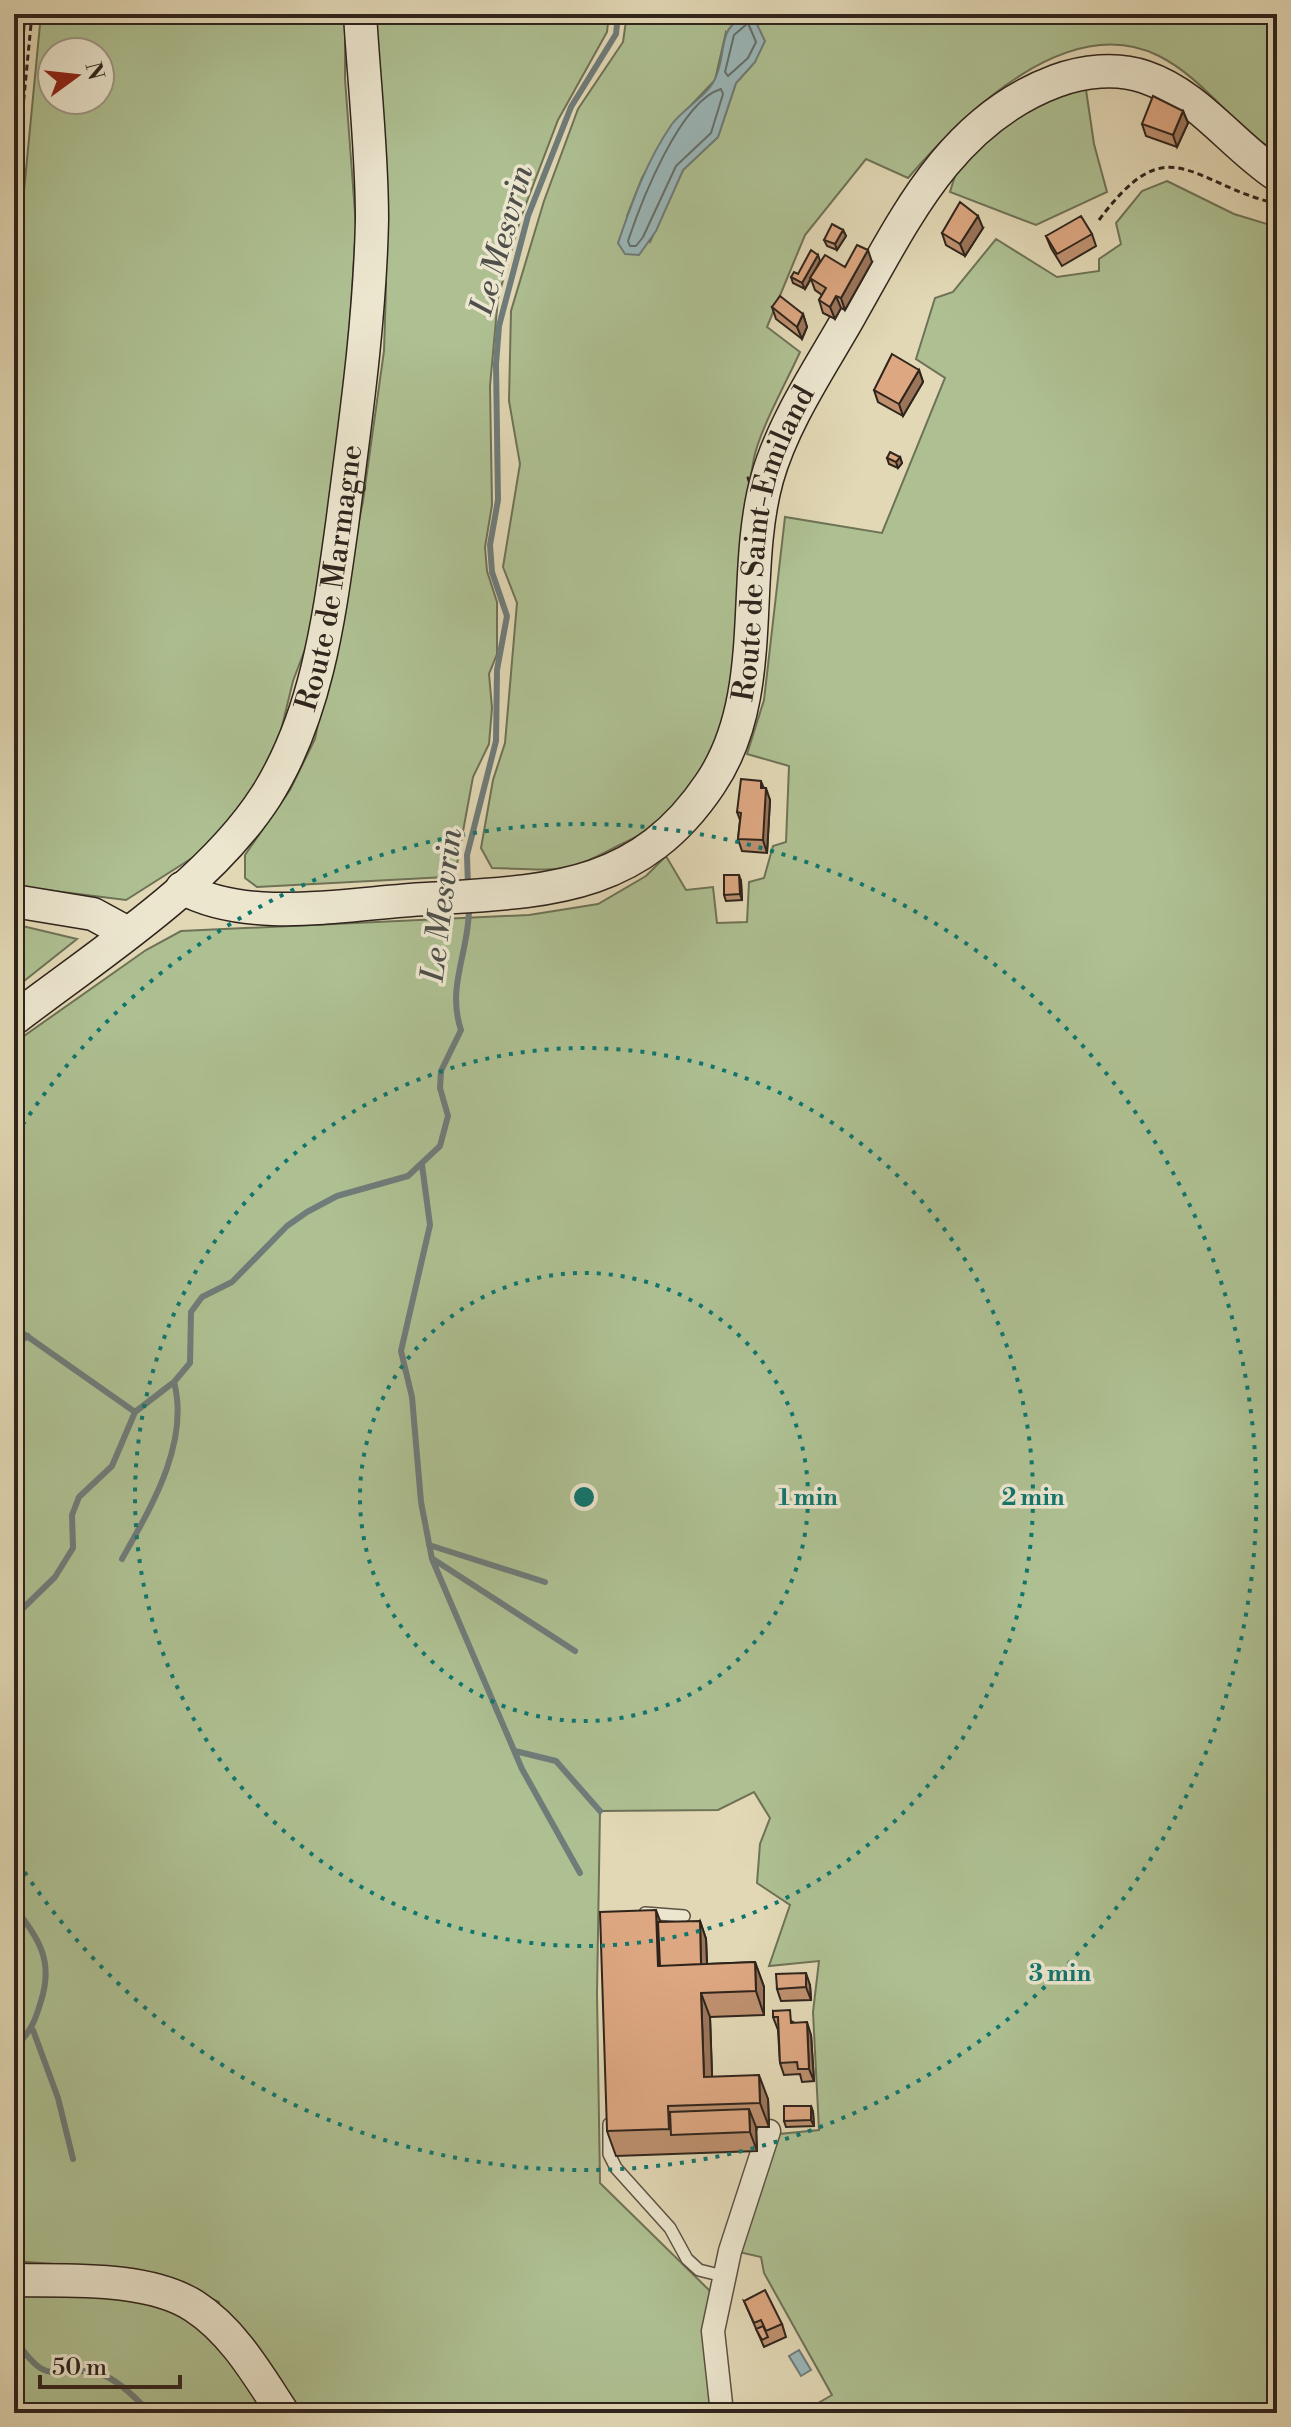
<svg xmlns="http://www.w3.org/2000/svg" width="1291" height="2427" viewBox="0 0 1291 2427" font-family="'Libre Bodoni',serif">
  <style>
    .green { fill: #aec092; stroke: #6e7257; stroke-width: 2; fill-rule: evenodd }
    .water { fill: #9ab7b9; stroke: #6f7c7a; stroke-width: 2 }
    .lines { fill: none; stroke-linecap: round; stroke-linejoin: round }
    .shore { stroke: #646e6a; stroke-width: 2 }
    .stream { stroke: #6f7c7a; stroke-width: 6 }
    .lane-casing { stroke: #5c5142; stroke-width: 14 }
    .street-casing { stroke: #5c5142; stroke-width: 25 }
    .secondary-casing { stroke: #2f241c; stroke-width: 35 }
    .path { stroke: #2f241c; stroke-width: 3; stroke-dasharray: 6 4; stroke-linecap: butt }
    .lane { stroke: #ece6cf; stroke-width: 11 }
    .street { stroke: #ece6cf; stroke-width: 22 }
    .secondary { stroke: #ece6cf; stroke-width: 32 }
    .wall { fill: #be906f; stroke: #2f241c; stroke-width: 2 }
    .shaded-wall { fill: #9b755a; stroke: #2f241c; stroke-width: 2 }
    .building { fill: #dda781; stroke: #2f241c; stroke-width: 2 }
    .ring { fill: none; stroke: #0f766e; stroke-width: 4; stroke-dasharray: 4 8 }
    .labels { text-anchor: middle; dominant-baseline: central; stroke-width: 7; stroke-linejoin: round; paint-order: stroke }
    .street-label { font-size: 30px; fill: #2f241c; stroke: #ece6cf }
    .water-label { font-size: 32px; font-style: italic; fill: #4f504b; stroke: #ece6cf }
    .centre { fill: #0f766e; stroke: #ece6cf; stroke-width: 4 }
    .ring-label { font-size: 24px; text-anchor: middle; font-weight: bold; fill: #0f766e; stroke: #ece6cf; stroke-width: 7; stroke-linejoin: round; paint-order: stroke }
  </style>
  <rect width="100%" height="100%" fill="#e2d8b5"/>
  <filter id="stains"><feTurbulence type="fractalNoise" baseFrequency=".0025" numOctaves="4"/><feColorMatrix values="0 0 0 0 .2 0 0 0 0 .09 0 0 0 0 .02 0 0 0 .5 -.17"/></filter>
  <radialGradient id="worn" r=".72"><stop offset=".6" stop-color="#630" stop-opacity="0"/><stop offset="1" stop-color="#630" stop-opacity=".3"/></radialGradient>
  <path class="green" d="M 14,14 L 26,14 L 14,129 Z
    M 41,14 L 345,14 L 345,79 L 356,226 L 345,401 L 315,623 L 293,681 L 278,743 L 252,797 L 200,853 L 126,900 L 14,886 L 14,295 ZM 52,52 L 100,52 L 100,100 L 52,100 Z
    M 374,14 L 609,14 L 607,32 L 558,120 L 521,217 L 498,298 L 490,386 L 492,505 L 485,547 L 487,571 L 497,602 L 497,654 L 489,674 L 492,708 L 489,744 L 473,777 L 457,864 L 446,877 L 257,887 L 245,878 L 245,855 L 290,790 L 315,739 L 363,501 L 384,351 L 386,288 L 385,181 Z
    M 627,14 L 1277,14 L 1277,152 C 1233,127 1205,79 1159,56 C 1067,10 962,115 908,178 L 866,159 L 805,235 L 767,327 L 800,352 C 787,381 760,429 754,458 C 730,583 764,777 626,842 C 610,849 593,860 576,865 C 550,873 519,868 492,868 L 481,848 L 493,780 L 505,743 L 517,603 L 503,567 L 520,464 L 509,401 L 511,311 L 544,201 L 578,109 L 623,42 ZM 726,32 L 755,62 L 736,83 L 718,137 L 683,170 L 650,242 L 627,216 L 642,178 L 673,124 L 715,80 Z
    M 1085,83 L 1094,144 L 1107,192 L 1036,225 L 950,192 L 958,166 L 1022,111 Z
    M 1167,181 L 1234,214 L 1277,227 L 1277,2413 L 801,2413 L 832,2395 L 764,2273 L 761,2257 L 739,2252 L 779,2134 L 819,2130 L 813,2012 L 819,1961 L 769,1966 L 790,1905 L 757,1883 L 760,1844 L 770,1818 L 754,1792 L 718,1810 L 600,1811 L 597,1994 L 600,2183 L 710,2291 L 704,2351 L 716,2413 L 300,2413 L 220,2313 L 219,2302 L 170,2281 L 92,2267 L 14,2261 L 14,1043 L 146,950 L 181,931 L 529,915 L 598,904 L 646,876 L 666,856 L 686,890 L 713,887 L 717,923 L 747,922 L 749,882 L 764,878 L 773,846 L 786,842 L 789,766 L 747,754 L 764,700 L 785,517 L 882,533 L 945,378 L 916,359 L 935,298 L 953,292 L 996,239 L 1057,277 L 1099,271 L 1099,259 L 1121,244 L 1116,223 L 1142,191 Z
    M 14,924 L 77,939 L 14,989 Z
    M 14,2296 C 71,2298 146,2286 195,2323 C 225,2345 247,2383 270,2413 L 14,2413 Z"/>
  <path class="water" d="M 752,14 L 765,41 L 755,62 L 736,83 L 718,137 L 683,170 L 656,231 L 639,255 L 625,254 L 618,243 C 632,202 647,160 672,124 C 684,108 707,96 715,79 C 729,49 714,26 752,14 Z
    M 799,2350 L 811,2370 L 801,2376 L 789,2356 Z"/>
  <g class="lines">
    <path class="shore" d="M 748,23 L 756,42 L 748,58 L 728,76 L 725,72 L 734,35 Z
      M 721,89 L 723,94 L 711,133 L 676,166 L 643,237 L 636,246 L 630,246 L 628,241 C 641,202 680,101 721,89 Z"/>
    <path class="stream" d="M 468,887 L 467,855 L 496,741 L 497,670 L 507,616 L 492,572 L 490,545 L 498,500 L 496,364 L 499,326 L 528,216 L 571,107 L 616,34 L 618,14
      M 422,1165 L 430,1225 L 401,1351 L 412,1397 L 421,1502 L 432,1559 L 522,1769 L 580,1873
      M 14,1327 L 135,1412
      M 14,1345 L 28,1336
      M 429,1545 L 545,1582
      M 122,1559 C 151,1507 190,1443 174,1382
      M 433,1559 L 575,1651
      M 14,1617 L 55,1577 L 73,1548 L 72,1515 L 79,1497 L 112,1466 L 135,1412 L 174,1382 L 190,1363 L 191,1312 L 202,1297 L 232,1282 L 287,1226 L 307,1212 L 337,1196 L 408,1176 L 440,1146 L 448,1116 L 440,1088 L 441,1071 L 461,1030 C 446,986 470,950 469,906
      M 515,1751 L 556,1761 L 600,1811
      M 14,1906 C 39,1940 54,1960 41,2001 C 35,2022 30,2033 14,2048
      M 33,2030 L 58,2098 L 73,2159
      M 14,2338 C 52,2394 52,2361 100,2374 C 117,2379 138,2400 150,2413"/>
    <g class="lane-casing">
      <path id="lane" d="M 645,1913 L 684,1916
        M 609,2124 L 609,2154 L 616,2168 L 670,2228 L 687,2259 L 699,2270 L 723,2276"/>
    </g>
    <g class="street-casing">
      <path id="street" d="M 722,2413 L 713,2331 L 730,2251 L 769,2131"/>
    </g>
    <g class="secondary-casing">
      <g id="secondary">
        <path id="s1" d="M 182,888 C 250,925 350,903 426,899 C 542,891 637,893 710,784 C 770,696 740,577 767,479 C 783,422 820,368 849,317 C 903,223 948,121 1056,81 C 1083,71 1117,67 1145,77 C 1198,95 1232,145 1277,175"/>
        <path d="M 14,901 L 93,914 L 126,932"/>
        <path id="s2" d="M 14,1019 C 97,955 209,885 266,796 C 317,715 329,618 342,525 C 355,424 370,321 372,219 C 372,151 364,82 360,14"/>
        <path d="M 14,2280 C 68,2281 148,2276 194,2306 C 233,2331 258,2375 283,2413"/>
      </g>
    </g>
    <path class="path" d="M 14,200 L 32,14
      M 1099,220 C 1169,126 1188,182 1277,204"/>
    <use href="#lane" class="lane"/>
    <use href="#street" class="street"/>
    <use href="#secondary" class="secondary"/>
  </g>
  <path class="wall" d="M 1183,111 L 1188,123 L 1177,147 L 1146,136 L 1142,124 Z
    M 983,228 L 965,256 L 946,245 L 942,233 Z
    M 843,230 L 846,236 L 837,250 L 827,246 L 824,240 Z
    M 1092,234 L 1096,246 L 1062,266 L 1051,248 L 1046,236 Z
    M 872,262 L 845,310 L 841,308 L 835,319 L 823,313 L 819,300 L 822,295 L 815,290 L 811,279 L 805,289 L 793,283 L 791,277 L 798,274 Z
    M 772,307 L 803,314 L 807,327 L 802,339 L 776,319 Z
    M 919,370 L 923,382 L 903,416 L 878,402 L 874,390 Z
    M 900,457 L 902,463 L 898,468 L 889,464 L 887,458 Z
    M 764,788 L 770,800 L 767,853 L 742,851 L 738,839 L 740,820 L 737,812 Z
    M 741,881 L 742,900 L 726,901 L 724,895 Z
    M 700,1921 L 706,1939 L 707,1964 L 755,1962 L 764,1987 L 764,2015 L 710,2017 L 712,2077 L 768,2099 L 769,2127 L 756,2127 L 757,2151 L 616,2156 L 607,2131 Z
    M 810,1985 L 811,2000 L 781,2001 L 777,1989 Z
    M 773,2011 L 795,2023 L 811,2035 L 814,2081 L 802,2082 L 800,2074 L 784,2075 L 780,2063 L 778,2030 L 773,2017 Z
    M 811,2106 L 813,2112 L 814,2126 L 786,2127 L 784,2121 Z
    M 744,2301 L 782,2324 L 786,2337 L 764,2347 Z"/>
  <path class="shaded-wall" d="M 1183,111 L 1188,123 L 1177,147 L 1173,135 Z
    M 978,216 L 983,228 L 965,256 L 960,244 Z
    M 843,230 L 846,236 L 837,250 L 835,244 Z
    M 868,250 L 872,262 L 845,310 L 841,298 Z
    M 818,255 L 820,261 L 805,289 L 802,283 Z
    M 836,296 L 841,308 L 835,319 L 830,307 Z
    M 803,314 L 807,327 L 802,339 L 797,327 Z
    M 919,370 L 923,382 L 903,416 L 899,404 Z
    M 900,457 L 902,463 L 898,468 L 896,462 Z
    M 761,781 L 766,794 L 766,788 L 770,800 L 767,853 L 763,840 Z
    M 739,875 L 741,881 L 742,900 L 740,894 Z
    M 656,1910 L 665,1934 L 666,1971 L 658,1966 Z
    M 700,1921 L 706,1939 L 708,1989 L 701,1970 Z
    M 755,1962 L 764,1987 L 764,2015 L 756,1991 Z
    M 806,1973 L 810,1985 L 811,2000 L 806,1987 Z
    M 701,1993 L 710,2017 L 713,2101 L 704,2077 Z
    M 807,2022 L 811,2035 L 814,2081 L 809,2069 Z
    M 759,2075 L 768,2099 L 769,2127 L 760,2103 Z
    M 811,2106 L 813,2112 L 814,2126 L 811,2120 Z
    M 749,2109 L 756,2127 L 757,2151 L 750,2132 Z"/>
  <path class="building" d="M 1153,96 L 1183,111 L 1173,135 L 1142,124 Z
    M 960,202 L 978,216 L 960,244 L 942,233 Z
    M 1081,216 L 1092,234 L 1057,254 L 1046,236 Z
    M 832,224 L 843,230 L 835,244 L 824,240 Z
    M 857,245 L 868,250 L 841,298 L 836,296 L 830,307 L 819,300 L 826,288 L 810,278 L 825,255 L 845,267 Z
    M 811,250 L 818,255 L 802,283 L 791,277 L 794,272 L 798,274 Z
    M 780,296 L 803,314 L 797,327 L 772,307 Z
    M 892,354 L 919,370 L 899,404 L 874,390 Z
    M 890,452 L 900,457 L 896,462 L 887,458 Z
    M 741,779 L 761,781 L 761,788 L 766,788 L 763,840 L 738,839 L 741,813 L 737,812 Z
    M 724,875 L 739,875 L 740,894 L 724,895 Z
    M 656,1910 L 658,1966 L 755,1962 L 756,1991 L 701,1993 L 704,2077 L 759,2075 L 760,2103 L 668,2106 L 669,2129 L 607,2131 L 600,1912 Z
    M 700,1921 L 701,1964 L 660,1966 L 658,1922 Z
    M 806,1973 L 806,1987 L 777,1989 L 776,1974 Z
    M 790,2010 L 791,2023 L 807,2022 L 809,2069 L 798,2069 L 797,2062 L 780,2063 L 778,2017 L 773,2017 L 773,2011 Z
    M 784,2106 L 811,2106 L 811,2120 L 784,2121 Z
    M 749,2109 L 750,2132 L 671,2135 L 670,2112 Z
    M 765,2290 L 782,2324 L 766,2331 L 761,2320 L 754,2323 L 744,2301 Z
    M 763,2326 L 768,2337 L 762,2340 L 756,2329 Z"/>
  <g class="ring">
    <circle cx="584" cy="1497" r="224"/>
    <circle cx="584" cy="1497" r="449"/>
    <path d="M16 1135A673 673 0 1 1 16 1859"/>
  </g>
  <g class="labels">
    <g class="street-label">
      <text stroke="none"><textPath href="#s1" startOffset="820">Route de Saint-Émiland</textPath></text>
      <text stroke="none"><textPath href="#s2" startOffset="568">Route de Marmagne</textPath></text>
    </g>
    <g class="water-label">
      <text transform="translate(502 240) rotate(-74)">Le Mesvrin</text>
      <text transform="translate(442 905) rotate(-83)">Le Mesvrin</text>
    </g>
  </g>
  <circle cx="584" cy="1497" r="12" class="centre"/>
  <g class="ring-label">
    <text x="808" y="1505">1 min</text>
    <text x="1033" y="1505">2 min</text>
    <text x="1060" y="1981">3 min</text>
  </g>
  <rect width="1291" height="2427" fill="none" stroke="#e2d8b5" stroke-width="48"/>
  <rect x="16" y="16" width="1259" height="2395" fill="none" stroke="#2f241c" stroke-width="4"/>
  <rect x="24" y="24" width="1243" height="2379" fill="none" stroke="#2f241c" stroke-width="2"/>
  <g transform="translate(76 76) rotate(75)"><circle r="38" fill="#ece6cf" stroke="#a09887" stroke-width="2"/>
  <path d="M0-6L14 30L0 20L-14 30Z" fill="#8f2418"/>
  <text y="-12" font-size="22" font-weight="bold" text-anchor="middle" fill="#2f241c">N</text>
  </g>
  <path d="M40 2375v12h140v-12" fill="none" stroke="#2f241c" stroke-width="4"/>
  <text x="52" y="2375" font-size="24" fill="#2f241c" stroke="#ece6cf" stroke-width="6" paint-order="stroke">50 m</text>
  <rect width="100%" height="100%" filter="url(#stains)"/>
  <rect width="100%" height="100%" fill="url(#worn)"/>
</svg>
